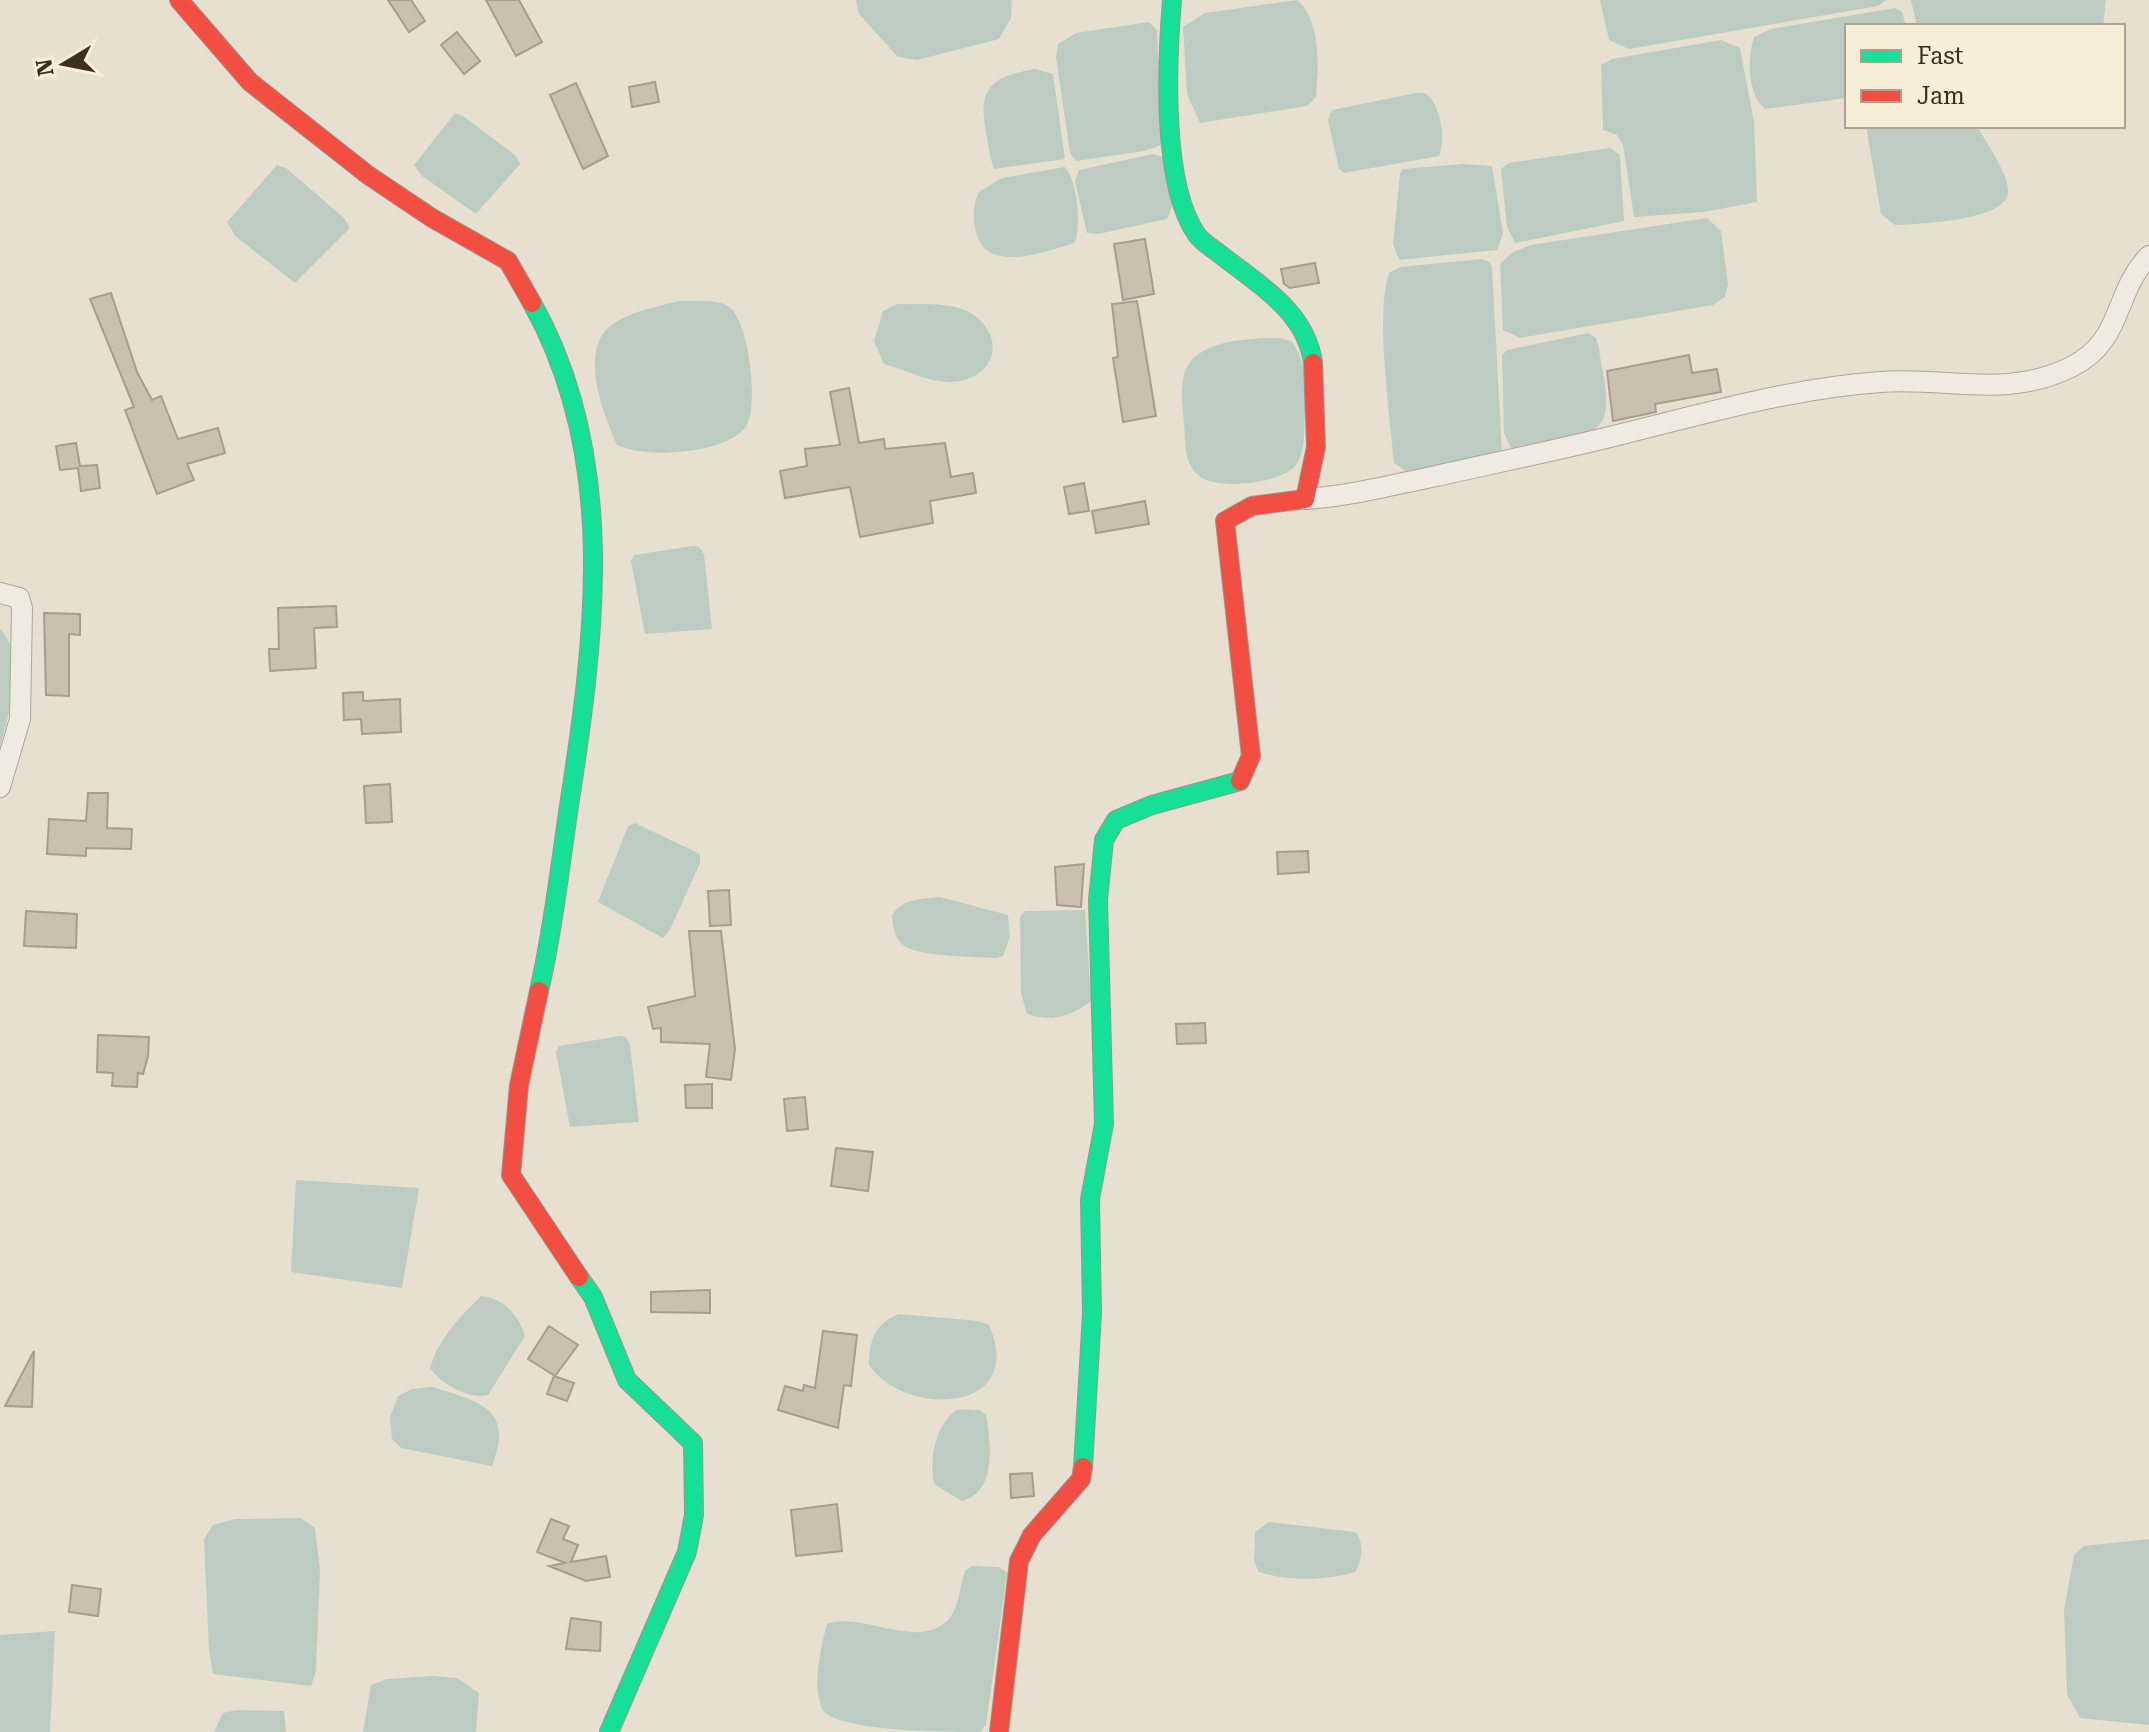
<svg xmlns="http://www.w3.org/2000/svg" width="2149" height="1732" viewBox="0 0 2149 1732" font-family="'Roboto Serif',serif">
  <style>
    .water { fill: #bcccc2 }
    .building { fill: #cbbfb2; stroke: #a89c90; stroke-width: 2 }
    .lines { fill: none; stroke-linecap: round; stroke-linejoin: round }
    .street-casing { stroke: #ada599; stroke-width: 22 }
    .fast-casing { stroke: #9c958a; stroke-width: 20 }
    .jam-casing { stroke: #9c958a; stroke-width: 20 }
    .street { stroke: #efebe3; stroke-width: 20 }
    .fast { stroke: #16e098; stroke-width: 18 }
    .jam { stroke: #f24e42; stroke-width: 18 }
  </style>
  <rect width="100%" height="100%" fill="#e7e0d1"/>
  <path class="water" d="M 856,0 L 1012,0 L 1011,18 L 999,39 L 917,60 L 898,57 L 859,14 Z
    M 1297,0 C 1321,21 1319,67 1316,97 L 1307,106 L 1200,123 L 1187,94 L 1183,27 L 1205,13 Z
    M 1600,0 L 1886,0 L 1878,6 L 1629,49 L 1609,40 Z
    M 1911,0 L 2106,0 L 2103,26 L 1917,26 Z
    M 1895,8 L 1902,12 L 1906,26 L 1847,26 L 1847,98 L 1765,109 C 1747,94 1747,58 1754,37 L 1771,29 Z
    M 1149,22 L 1157,30 L 1161,145 L 1144,151 L 1076,161 L 1070,153 L 1056,57 L 1058,44 L 1076,33 Z
    M 1721,40 L 1740,48 L 1754,122 L 1757,202 L 1704,212 L 1634,217 L 1623,145 L 1617,135 L 1603,130 L 1601,65 L 1612,59 Z
    M 1035,69 L 1053,74 L 1065,159 L 994,169 C 990,158 988,144 986,132 C 977,86 994,76 1035,69 Z
    M 1416,93 L 1425,93 C 1441,103 1446,140 1439,156 L 1344,173 L 1339,169 L 1328,120 L 1332,110 Z
    M 455,113 L 463,116 L 515,155 L 520,164 L 476,214 L 422,176 L 414,165 Z
    M 1866,126 L 1977,126 C 1986,142 2010,176 2008,193 C 2005,221 1918,224 1895,225 L 1881,214 Z
    M 1610,148 L 1620,155 L 1624,221 L 1515,243 L 1507,227 L 1501,169 L 1509,163 Z
    M 1153,154 L 1163,157 L 1174,201 L 1167,219 L 1098,234 L 1087,233 L 1075,181 L 1079,170 Z
    M 1463,164 L 1492,166 L 1503,233 L 1497,250 L 1399,260 L 1393,244 L 1400,174 L 1403,169 Z
    M 277,165 L 286,168 L 344,218 L 350,228 L 295,283 L 235,236 L 227,222 Z
    M 1065,167 C 1078,182 1081,224 1075,243 C 1045,251 984,277 975,228 C 973,215 973,202 980,191 L 1002,178 Z
    M 1707,218 L 1721,231 L 1728,284 L 1725,297 L 1713,305 L 1520,338 L 1503,330 L 1500,264 L 1513,252 L 1531,245 Z
    M 1482,259 L 1490,262 L 1492,268 L 1502,453 L 1407,472 L 1394,463 C 1390,416 1375,314 1389,273 L 1400,267 Z
    M 679,301 C 692,301 716,299 728,306 C 749,318 760,410 745,428 C 724,454 646,459 617,445 C 604,416 579,353 609,327 C 627,312 656,307 679,301 Z
    M 897,304 C 922,305 960,300 980,320 C 1008,349 986,382 950,382 C 928,382 905,370 884,364 L 874,341 L 883,311 Z
    M 1588,333 L 1596,338 L 1599,349 C 1602,375 1619,422 1588,432 L 1512,450 L 1504,433 L 1502,355 L 1507,350 Z
    M 1281,338 L 1292,342 C 1312,370 1304,404 1304,437 C 1303,447 1302,457 1295,466 C 1280,484 1215,491 1198,475 C 1183,461 1186,443 1184,424 C 1183,407 1179,385 1186,369 C 1199,339 1253,338 1281,338 Z
    M 693,546 L 699,547 L 704,554 L 712,629 L 645,634 L 631,561 L 634,555 Z
    M 0,629 C 27,656 9,714 0,746 Z
    M 635,823 L 700,854 L 700,863 L 670,930 L 663,938 L 598,902 L 628,826 Z
    M 940,897 L 1008,915 L 1010,937 L 1003,956 L 996,958 C 976,957 915,957 902,944 C 894,937 893,925 892,915 C 904,898 920,899 940,897 Z
    M 1085,910 L 1091,1001 C 1071,1017 1051,1022 1027,1014 L 1021,993 L 1020,917 L 1025,911 Z
    M 620,1036 L 626,1037 L 630,1045 L 639,1122 L 570,1127 L 556,1052 L 559,1046 Z
    M 296,1180 L 419,1188 L 402,1288 L 291,1272 Z
    M 481,1296 C 503,1298 519,1315 525,1336 L 488,1395 C 469,1400 441,1384 430,1368 C 438,1339 460,1317 481,1296 Z
    M 899,1314 L 978,1321 L 989,1325 C 1028,1414 905,1418 869,1365 C 869,1341 875,1323 899,1314 Z
    M 433,1387 C 478,1402 515,1407 492,1466 L 401,1448 L 392,1439 L 390,1417 L 398,1396 L 412,1389 Z
    M 958,1409 L 979,1410 L 986,1415 C 991,1442 997,1492 962,1501 L 934,1484 C 929,1459 935,1424 958,1409 Z
    M 301,1518 L 315,1528 L 320,1571 L 316,1671 L 311,1686 L 213,1674 L 209,1650 L 204,1539 L 213,1525 L 235,1519 Z
    M 1269,1522 L 1355,1532 C 1365,1542 1362,1561 1355,1572 C 1326,1581 1287,1581 1259,1572 L 1254,1562 L 1255,1532 Z
    M 2149,1539 L 2149,1725 L 2080,1718 L 2067,1694 L 2064,1610 L 2074,1555 L 2084,1546 Z
    M 972,1566 L 999,1567 L 1007,1573 L 986,1725 L 980,1732 C 951,1732 837,1732 823,1710 C 811,1687 821,1647 827,1624 C 864,1611 918,1652 949,1619 C 959,1607 960,1585 965,1571 Z
    M 55,1631 L 50,1732 L 0,1732 L 0,1635 Z
    M 432,1676 L 457,1678 L 479,1693 L 476,1732 L 363,1732 L 371,1685 L 387,1679 Z
    M 237,1710 L 284,1711 L 286,1732 L 214,1732 L 223,1713 Z"/>
  <path class="building" d="M 388,0 L 411,0 L 425,21 L 409,32 Z
    M 486,0 L 519,0 L 542,42 L 516,56 Z
    M 457,32 L 480,61 L 464,74 L 441,45 Z
    M 655,82 L 659,102 L 632,107 L 629,87 Z
    M 576,83 L 608,156 L 583,169 L 550,95 Z
    M 1145,239 L 1154,294 L 1123,300 L 1114,244 Z
    M 1315,263 L 1319,283 L 1290,288 L 1284,284 L 1281,269 Z
    M 111,293 L 137,372 L 152,400 L 161,396 L 178,439 L 218,428 L 225,453 L 187,464 L 194,480 L 157,494 L 125,410 L 134,407 L 90,299 Z
    M 1137,301 L 1156,416 L 1123,422 L 1113,358 L 1118,357 L 1112,304 Z
    M 1689,355 L 1692,373 L 1717,369 L 1721,392 L 1655,404 L 1656,412 L 1613,421 L 1607,371 Z
    M 849,388 L 859,443 L 884,439 L 885,449 L 945,443 L 951,477 L 973,473 L 976,493 L 930,501 L 933,523 L 860,537 L 850,487 L 785,498 L 780,471 L 807,466 L 805,449 L 840,445 L 830,392 Z
    M 76,443 L 80,466 L 97,465 L 100,488 L 81,491 L 78,468 L 60,470 L 56,446 Z
    M 1084,483 L 1089,511 L 1069,514 L 1064,487 Z
    M 1145,501 L 1149,524 L 1096,533 L 1092,511 Z
    M 336,606 L 337,627 L 314,628 L 316,668 L 270,671 L 269,649 L 279,649 L 278,608 Z
    M 44,613 L 80,614 L 80,635 L 69,634 L 69,696 L 46,695 Z
    M 363,692 L 363,701 L 400,699 L 401,732 L 362,734 L 361,719 L 344,720 L 343,693 Z
    M 390,784 L 392,822 L 366,823 L 364,786 Z
    M 88,793 L 108,793 L 107,828 L 132,829 L 131,849 L 86,848 L 86,856 L 47,854 L 49,819 L 86,821 Z
    M 1308,851 L 1309,872 L 1278,874 L 1277,852 Z
    M 1084,864 L 1081,907 L 1057,905 L 1055,867 Z
    M 729,890 L 731,925 L 710,926 L 708,891 Z
    M 26,911 L 77,914 L 76,948 L 24,946 Z
    M 689,931 L 721,931 L 735,1049 L 731,1080 L 706,1077 L 710,1044 L 661,1042 L 661,1028 L 653,1029 L 648,1007 L 695,996 Z
    M 1205,1023 L 1206,1043 L 1177,1044 L 1176,1024 Z
    M 98,1035 L 149,1037 L 148,1056 L 143,1074 L 138,1073 L 137,1087 L 112,1086 L 113,1073 L 97,1072 Z
    M 712,1084 L 712,1108 L 686,1108 L 685,1085 Z
    M 805,1097 L 808,1129 L 787,1131 L 784,1099 Z
    M 836,1148 L 873,1152 L 868,1191 L 831,1186 Z
    M 710,1290 L 710,1313 L 651,1312 L 651,1292 Z
    M 549,1326 L 578,1345 L 555,1376 L 528,1359 Z
    M 823,1331 L 857,1335 L 851,1386 L 844,1385 L 838,1428 L 778,1410 L 785,1386 L 803,1391 L 804,1385 L 815,1388 Z
    M 34,1351 L 32,1407 L 5,1406 Z
    M 554,1376 L 574,1383 L 567,1401 L 547,1394 Z
    M 1032,1473 L 1034,1496 L 1011,1498 L 1010,1474 Z
    M 837,1504 L 842,1551 L 796,1556 L 791,1510 Z
    M 551,1519 L 569,1526 L 563,1539 L 578,1545 L 571,1562 L 606,1556 L 610,1577 L 586,1581 L 549,1566 L 565,1563 L 537,1552 Z
    M 72,1585 L 101,1589 L 98,1616 L 69,1612 Z
    M 571,1618 L 601,1622 L 600,1651 L 566,1649 Z"/>
  <g class="lines">
    <g class="street-casing">
      <path id="street" d="M 1305,499 C 1350,496 1393,485 1436,476 C 1499,462 1563,449 1626,433 C 1711,412 1793,388 1881,382 C 1950,377 2006,399 2071,367 C 2124,341 2113,293 2149,256
        M 0,593 L 19,598 L 22,608 L 20,719 L 0,787"/>
    </g>
    <g class="fast-casing">
      <path id="fast" d="M 1172,0 C 1167,60 1161,185 1197,235 C 1203,243 1214,249 1221,255 C 1259,285 1306,311 1313,363
        M 532,303 C 619,458 595,638 569,806 C 560,867 553,930 539,991
        M 579,1277 L 593,1297 L 627,1380 L 693,1443 L 694,1515 L 687,1552 L 609,1732
        M 1083,1467 L 1092,1313 L 1090,1199 L 1104,1124 L 1098,900 L 1104,840 L 1116,820 L 1152,805 L 1240,781"/>
    </g>
    <g class="jam-casing">
      <path id="jam" d="M 179,0 L 250,82 L 368,175 L 432,218 L 508,261 L 532,303
        M 1240,781 L 1251,756 L 1225,521 L 1252,506 L 1305,499 L 1316,447 L 1313,363
        M 539,991 L 519,1085 L 511,1175 L 579,1277
        M 999,1732 L 1019,1561 L 1032,1535 L 1081,1479 L 1083,1467"/>
    </g>
    <use href="#street" class="street"/>
    <use href="#fast" class="fast"/>
    <use href="#jam" class="jam"/>
  </g>
  <rect x="1845" y="24" width="280" height="104" fill="#f7eed8" stroke="#ada18e" stroke-width="2"/>
  <rect x="1861" y="50" width="40" height="12" fill="#16e098" stroke="#ada18e" stroke-width="2"/>
  <text x="1917" y="64" font-size="24" fill="#3d2e20">Fast</text>
  <rect x="1861" y="90" width="40" height="12" fill="#f24e42" stroke="#ada18e" stroke-width="2"/>
  <text x="1917" y="104" font-size="24" fill="#3d2e20">Jam</text>
  <g transform="translate(64 64) rotate(260)" stroke="#f7eed8" stroke-width="6" paint-order="stroke">
  <path d="M0-6L14 30L0 20L-14 30Z" fill="#3d2e20"/>
  <text y="-12" font-size="22" font-weight="bold" text-anchor="middle" fill="#3d2e20">N</text>
  </g>
</svg>
